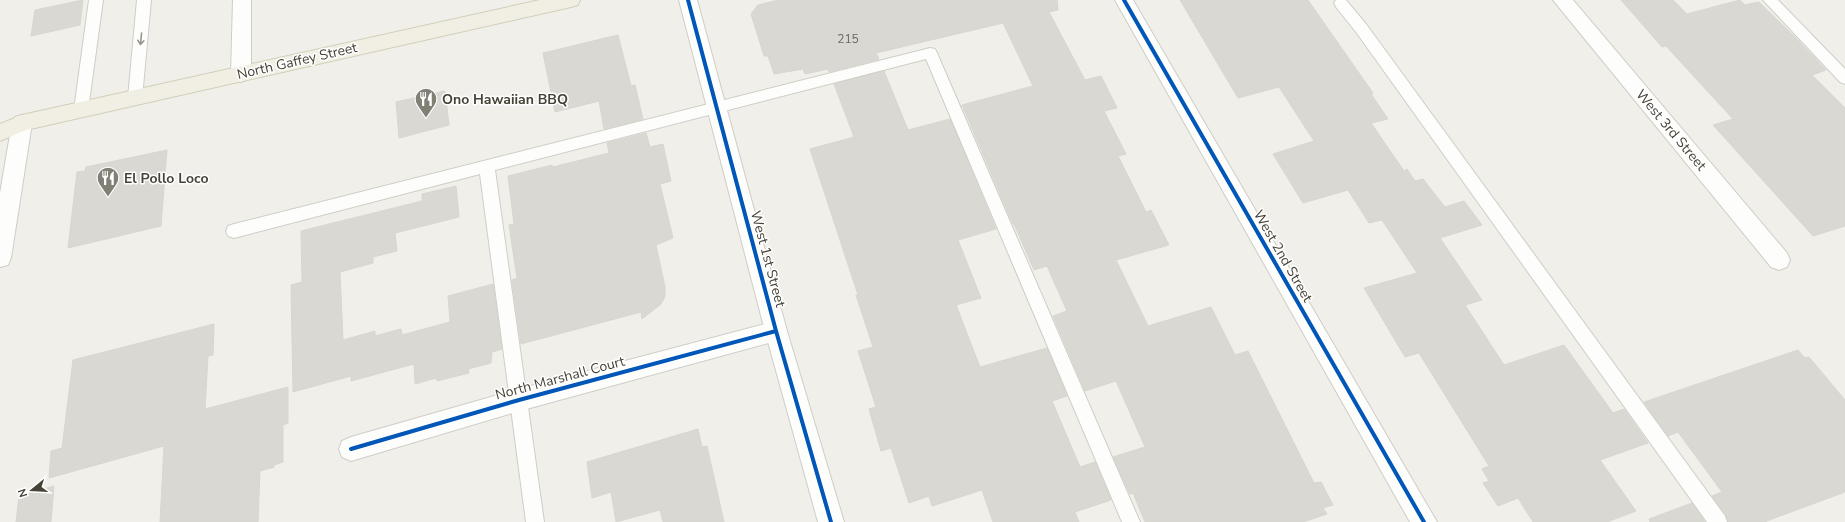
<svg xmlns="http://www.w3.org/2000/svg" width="1845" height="522" viewBox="0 0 1845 522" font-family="'Nunito Sans',sans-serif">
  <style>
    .building { fill: #dad8d3; stroke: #d8d6d0 }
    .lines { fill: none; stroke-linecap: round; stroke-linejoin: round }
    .service-casing { stroke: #cecdc7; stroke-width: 2 }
    .minor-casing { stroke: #cecdc7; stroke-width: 2 }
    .tertiary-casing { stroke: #cecdc7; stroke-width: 2 }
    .primary-casing { stroke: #d2ceb8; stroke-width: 2 }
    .service { fill: #fdfdfc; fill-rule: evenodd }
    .minor { fill: #fdfdfc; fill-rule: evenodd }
    .tertiary { fill: #fdfdfc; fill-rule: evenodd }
    .primary { fill: #f1efe4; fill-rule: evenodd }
    .cycleway-casing { stroke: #fff; stroke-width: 6 }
    .cycleway { stroke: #0057b8; stroke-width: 4 }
    .oneway { stroke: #98968f }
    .labels { text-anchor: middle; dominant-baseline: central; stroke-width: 3; stroke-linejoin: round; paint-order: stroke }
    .number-label { font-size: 12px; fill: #6c685e }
    .street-label { font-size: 14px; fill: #464236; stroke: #fff }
    .poi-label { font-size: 14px; font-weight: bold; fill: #464236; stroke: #fff; text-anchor: start }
  </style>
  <rect width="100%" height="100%" fill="#f0efea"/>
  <path class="building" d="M 83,0 L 80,25 L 31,36 L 35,10 Z
    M 779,0 L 1057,0 L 1058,10 L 1049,12 L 1085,80 L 1101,76 L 1117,108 L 1104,111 L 1126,154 L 1118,156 L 1146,212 L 1151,210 L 1169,245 L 1116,260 L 1148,326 L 1211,307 L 1235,355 L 1248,351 L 1314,483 L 1321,482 L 1333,505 L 1323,508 L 1327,514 L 1303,522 L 1145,522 L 1133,493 L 1130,494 L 1113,457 L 1145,447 L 1116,381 L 1085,391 L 1053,316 L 1067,311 L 1047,266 L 1034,270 L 1014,224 L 1013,224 L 962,105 L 1033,86 L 1003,23 L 876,53 L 879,59 L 829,72 L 828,69 L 805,74 L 803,69 L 774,74 L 768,56 L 764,56 L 751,14 L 758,5 Z
    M 1180,0 L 1308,0 L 1373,93 L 1371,94 L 1388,119 L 1371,123 L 1404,171 L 1407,169 L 1415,181 L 1423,179 L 1445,207 L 1464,201 L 1482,225 L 1440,238 L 1482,300 L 1465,305 L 1504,365 L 1564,345 L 1613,413 L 1624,409 L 1648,443 L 1600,460 L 1636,511 L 1607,522 L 1533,522 L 1518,498 L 1498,506 L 1483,483 L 1489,481 L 1482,469 L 1489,466 L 1419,353 L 1405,357 L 1364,288 L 1417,273 L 1382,220 L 1369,223 L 1348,190 L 1303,203 L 1273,154 L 1314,141 L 1279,87 L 1238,98 Z
    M 1621,0 L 1673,0 L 1687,14 L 1740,0 L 1745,5 L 1759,2 L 1794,36 L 1826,70 L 1812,75 L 1845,108 L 1845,226 L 1813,236 L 1713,125 L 1733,119 L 1666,46 L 1662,47 Z
    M 618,35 L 631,86 L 635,85 L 643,119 L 604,129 L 599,101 L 555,112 L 543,53 Z
    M 884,71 L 908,130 L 950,119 L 996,229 L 958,240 L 981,298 L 956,305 L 980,367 L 1047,348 L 1067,396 L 1052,401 L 1080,467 L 1095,462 L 1111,500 L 1075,512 L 1079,522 L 993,522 L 982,490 L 932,506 L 929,496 L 909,503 L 891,448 L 881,451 L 869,409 L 876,407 L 858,351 L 873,347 L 856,295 L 858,295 L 810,149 L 854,137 L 834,84 Z
    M 445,91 L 449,125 L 399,138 L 396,102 Z
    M 646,133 L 650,147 L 663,144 L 671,181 L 660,184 L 673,238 L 656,245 L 665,287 L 665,296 L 661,304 L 642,319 L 641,312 L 521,344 L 512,280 L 517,278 L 509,225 L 514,224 L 508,176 L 552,165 L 553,167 L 609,153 L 607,143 Z
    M 167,150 L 161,226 L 68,248 L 77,172 L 85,171 L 86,167 Z
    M 456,186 L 459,217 L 395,233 L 397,251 L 373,257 L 373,263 L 340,272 L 343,340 L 375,331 L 375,336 L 401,329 L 402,335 L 450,322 L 448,296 L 493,284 L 502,349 L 492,352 L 491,363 L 468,369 L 469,373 L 437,381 L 436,378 L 415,384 L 414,364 L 351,381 L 351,376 L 293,392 L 291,285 L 302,282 L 301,231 L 422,201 L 422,194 Z
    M 214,324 L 213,355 L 208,356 L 205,409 L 288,387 L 288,423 L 283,425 L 283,462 L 274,465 L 274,467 L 260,471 L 258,522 L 160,522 L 164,446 L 49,478 L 51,451 L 62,448 L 73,360 Z
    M 1798,350 L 1805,358 L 1809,357 L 1845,400 L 1845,492 L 1764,522 L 1728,522 L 1726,515 L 1712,496 L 1722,492 L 1678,432 L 1668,436 L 1644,402 Z
    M 698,429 L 702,447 L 707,446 L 724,522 L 663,522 L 660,510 L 616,522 L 611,492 L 592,498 L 587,462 Z
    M 54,486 L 51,522 L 16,522 L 19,496 Z
    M 1692,503 L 1705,522 L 1650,522 L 1649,519 Z"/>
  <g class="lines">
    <g class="service-casing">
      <path id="service" d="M 89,0 L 103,0 L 88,110 L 86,114 L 81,116 L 76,114 L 74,110 Z
        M 137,0 L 151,0 L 142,98 L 140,102 L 135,104 L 130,102 L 128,98 Z
        M 1336,0 L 1346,0 L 1366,24 L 1725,516 L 1727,522 L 1707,522 L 1356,32 L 1336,7 L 1334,3 Z
        M 1763,0 L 1778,0 L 1845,69 L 1845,84 L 1840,82 Z
        M 930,48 L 935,49 L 937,53 L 1140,522 L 1122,522 L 926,59 L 495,170 L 544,522 L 526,522 L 480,174 L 234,238 L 228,236 L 226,231 L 228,226 L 234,224 Z"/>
    </g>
    <g class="minor-casing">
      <path id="minor" d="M 233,0 L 251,0 L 251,74 L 248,79 L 241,82 L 234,79 L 231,74 Z
        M 1115,0 L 1133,0 L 1437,522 L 1410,522 Z
        M 1553,0 L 1573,0 L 1787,253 L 1790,260 L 1787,267 L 1779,270 L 1771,267 Z
        M 22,115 L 29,117 L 32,123 L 11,258 L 8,265 L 0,267 L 0,193 L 12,123 L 15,117 Z
        M 776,321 L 784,324 L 787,331 L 784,338 L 776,341 L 519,411 L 351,461 L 342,457 L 339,449 L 342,441 L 351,437 L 519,389 Z"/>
    </g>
    <g class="tertiary-casing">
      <path id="tertiary" d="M 679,0 L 697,0 L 787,331 L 844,522 L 818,522 L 765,331 Z"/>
    </g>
    <g class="primary-casing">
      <path id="primary" d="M 540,0 L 580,0 L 578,5 L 571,7 L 26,130 L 0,141 L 0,124 L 22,115 Z"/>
    </g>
    <use href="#service" class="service"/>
    <use href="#minor" class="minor"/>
    <use href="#tertiary" class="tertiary"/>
    <use href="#primary" class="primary"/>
    <g class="cycleway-casing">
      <path id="cycleway" d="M 688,0 L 776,331 L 831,522
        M 1124,0 L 1424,522
        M 351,449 L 519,400 L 776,331"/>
    </g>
    <use href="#cycleway" class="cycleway"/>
  </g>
  <defs><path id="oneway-shaft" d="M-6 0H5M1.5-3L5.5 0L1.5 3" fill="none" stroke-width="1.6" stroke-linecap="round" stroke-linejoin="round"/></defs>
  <use class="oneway" href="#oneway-shaft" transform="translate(141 39) rotate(95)"/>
  <defs>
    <g id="restaurant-pin" transform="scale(1.15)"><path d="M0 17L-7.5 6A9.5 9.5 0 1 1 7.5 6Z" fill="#827f75" stroke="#fff"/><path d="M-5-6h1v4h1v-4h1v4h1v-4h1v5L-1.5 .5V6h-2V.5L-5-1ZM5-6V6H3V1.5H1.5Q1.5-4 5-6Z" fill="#fff"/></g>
  </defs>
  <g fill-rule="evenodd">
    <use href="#restaurant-pin" x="426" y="99"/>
    <use href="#restaurant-pin" x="108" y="178"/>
  </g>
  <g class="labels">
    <g class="number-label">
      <text x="848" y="39">215</text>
    </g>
    <g class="street-label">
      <text transform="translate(297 61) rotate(-13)">North Gaffey Street</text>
      <text transform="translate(1671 130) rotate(50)">West 3rd Street</text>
      <text transform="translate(1283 256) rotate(60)">West 2nd Street</text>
      <text transform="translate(768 259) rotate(75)">West 1st Street</text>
      <text transform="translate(560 378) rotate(-15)">North Marshall Court</text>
    </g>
    <g class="poi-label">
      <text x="442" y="99">Ono Hawaiian BBQ</text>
      <text x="124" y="178">El Pollo Loco</text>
    </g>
  </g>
  <g transform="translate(32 490) rotate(252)" stroke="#ffffff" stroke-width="3" paint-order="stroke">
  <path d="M0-3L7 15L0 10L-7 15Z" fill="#464236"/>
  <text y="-6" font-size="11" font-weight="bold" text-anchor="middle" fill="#464236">N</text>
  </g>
</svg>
